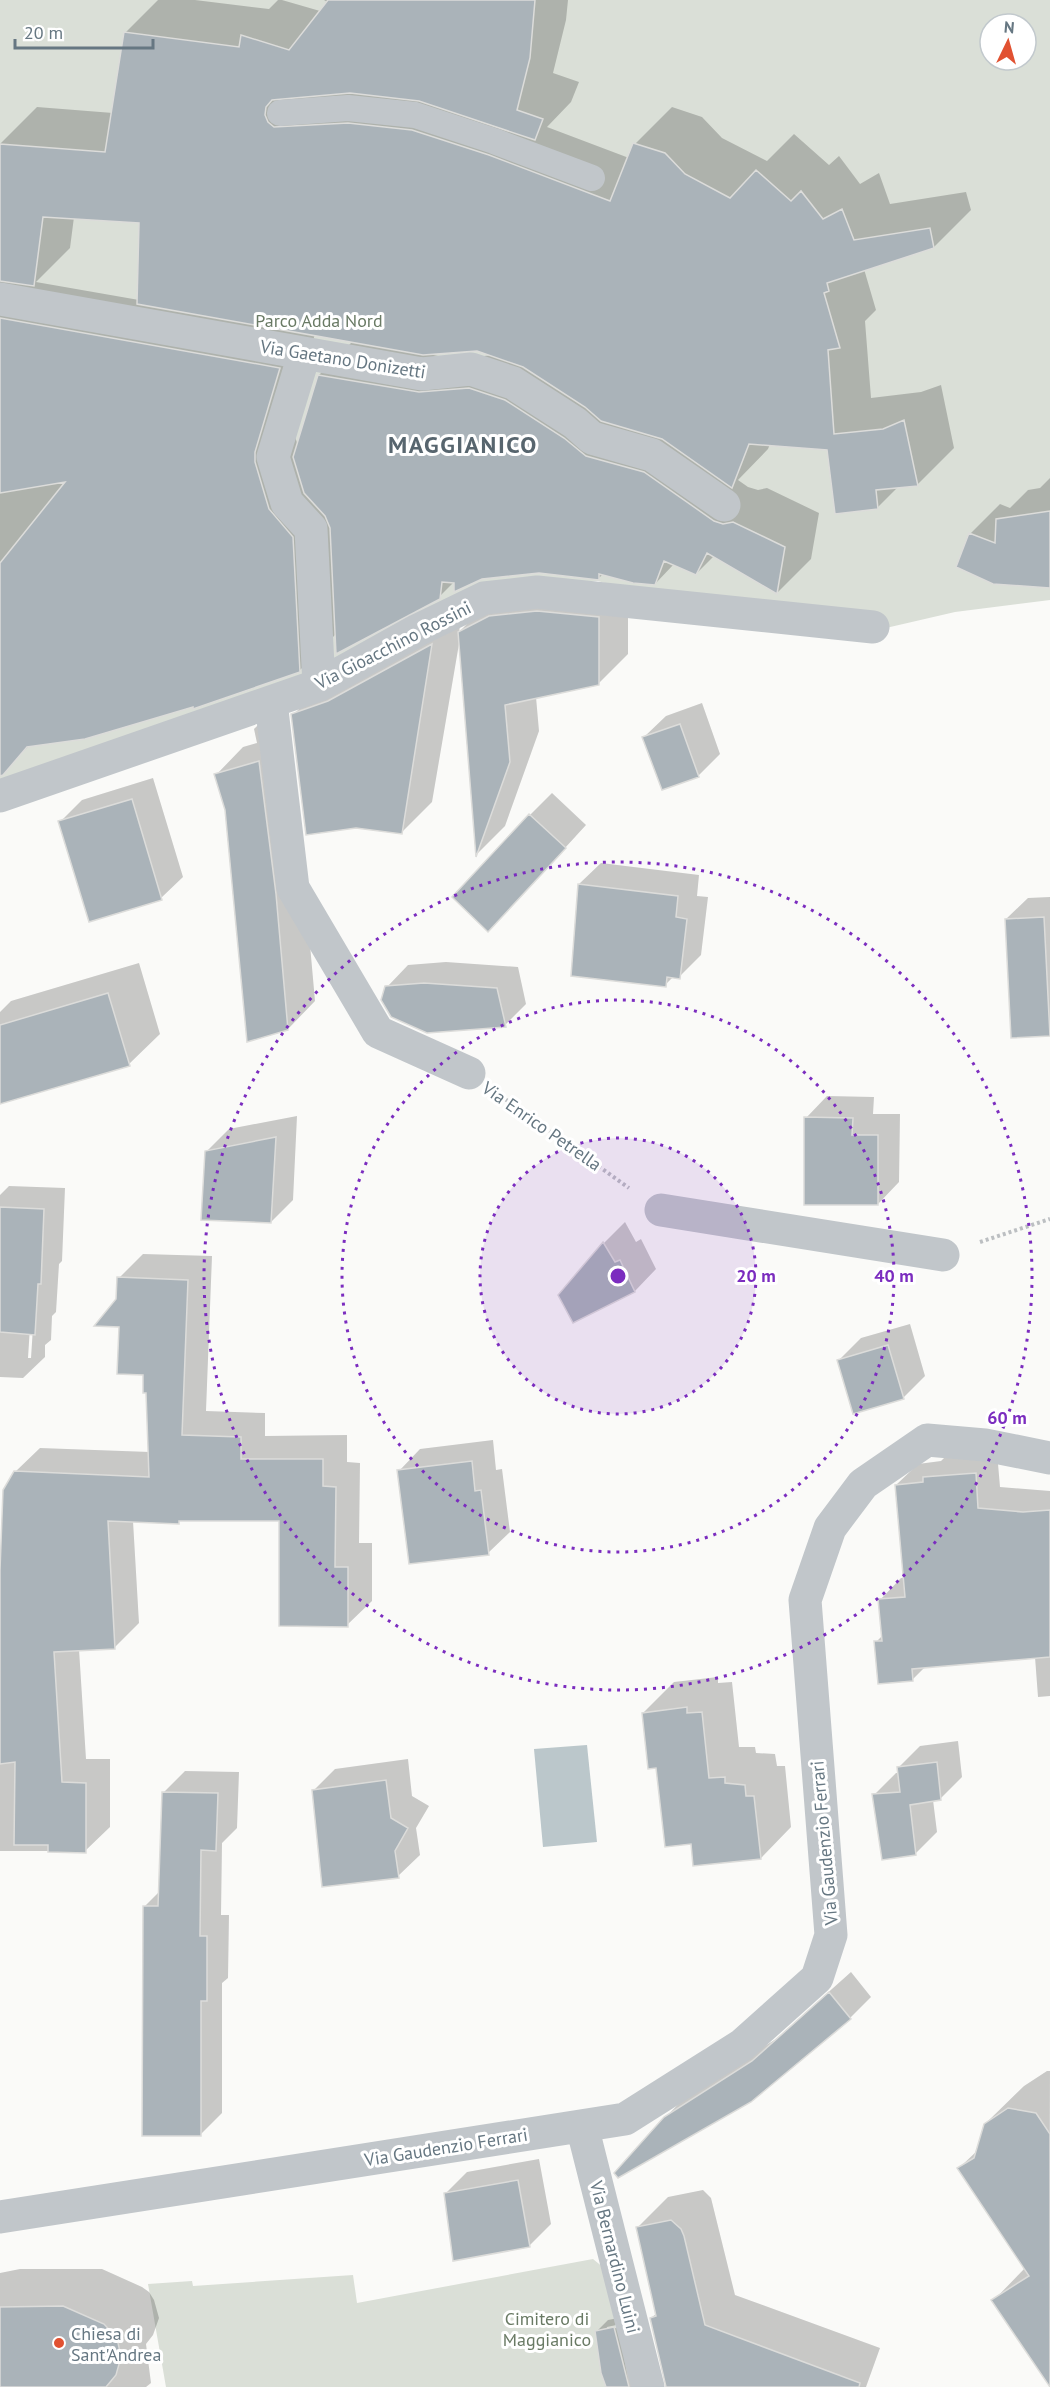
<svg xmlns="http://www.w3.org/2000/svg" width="1050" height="2387" viewBox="0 0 1050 2387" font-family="'PT Sans',sans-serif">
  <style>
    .green { fill: #dadfd7; fill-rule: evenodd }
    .water { fill: #bbc7cb }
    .shadow { fill: #0003; fill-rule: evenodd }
    .building { fill: #aab3b9; stroke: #dcdcda; stroke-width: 1.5 }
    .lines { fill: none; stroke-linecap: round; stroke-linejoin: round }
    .path { stroke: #bcbfc2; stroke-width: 4; stroke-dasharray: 3 3; stroke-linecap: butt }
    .lane { stroke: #c1c6ca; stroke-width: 26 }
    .street { stroke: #c1c6ca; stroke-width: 33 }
    .ring { fill: none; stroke: #7b2cbf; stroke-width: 3; stroke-dasharray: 3 6 }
    .poi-dot { fill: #e15131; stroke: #fff; stroke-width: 2 }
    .labels { text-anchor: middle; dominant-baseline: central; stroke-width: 6; stroke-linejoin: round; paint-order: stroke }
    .park-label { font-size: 18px; fill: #697a64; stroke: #fff }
    .street-label { font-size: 18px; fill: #667782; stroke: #fff }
    .poi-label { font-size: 18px; fill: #667782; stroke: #fff; text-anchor: start }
    .district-label { font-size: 24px; font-weight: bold; letter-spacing: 1.5px; fill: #57656e; stroke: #fff }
    .centre { fill: #7b2cbf; stroke: #fff; stroke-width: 3 }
    .ring-label { font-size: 18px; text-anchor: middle; font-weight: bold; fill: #7b2cbf; stroke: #fff; stroke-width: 6; stroke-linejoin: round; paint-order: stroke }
  </style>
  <rect width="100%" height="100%" fill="#fafaf8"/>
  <path class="green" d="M 0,0 L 1050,0 L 1050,600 L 955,612 L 847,637 L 711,614 L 598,581 L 499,587 L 263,707 L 0,789 ZM 990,24 L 1026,24 L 1026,60 L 990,60 Z
    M 593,2259 L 604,2268 L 616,2328 L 619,2328 L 629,2387 L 166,2387 L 148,2284 L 192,2281 L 193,2286 L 353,2275 L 357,2303 Z"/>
  <path class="water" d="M 587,1745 L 597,1842 L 543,1847 L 534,1749 Z"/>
  <path class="shadow" d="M 158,0 L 195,0 L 269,9 L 278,0 L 282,0 L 358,22 L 324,0 L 568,0 L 566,20 L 553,73 L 579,82 L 571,102 L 547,127 L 629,158 L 635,144 L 672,107 L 702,117 L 722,138 L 767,161 L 794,134 L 829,165 L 839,156 L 860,184 L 879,173 L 890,204 L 966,192 L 971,210 L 934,247 L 864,269 L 876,310 L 865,321 L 871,398 L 921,392 L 941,385 L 954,448 L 917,485 L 899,486 L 877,508 L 828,448 L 770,444 L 768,449 L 738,480 L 748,487 L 758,490 L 767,488 L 819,513 L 811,559 L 777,593 L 714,556 L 696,574 L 674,564 L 655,584 L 603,574 L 599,578 L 539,572 L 455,581 L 439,597 L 337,633 L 299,671 L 194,705 L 29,746 L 13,761 L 0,765 L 0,144 L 37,107 L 113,113 L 125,33 ZM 74,217 L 141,222 L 139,300 L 36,282 L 70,248 ZM 315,334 L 353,341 L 319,375 L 298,446 L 291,424 L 291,414 ZM 477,350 L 494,355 L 454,359 L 428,354 Z
    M 1050,478 L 1050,587 L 994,583 L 970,534 L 1000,504 L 1010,508 L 1028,490 L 1040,488 Z
    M 628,588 L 628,654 L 598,684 L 536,697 L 539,731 L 505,826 L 477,854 L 460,638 L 432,802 L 401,833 L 293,715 L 324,684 L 462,615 L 459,632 L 489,602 Z
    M 702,703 L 720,754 L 699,775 L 663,788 L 644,737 L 666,716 Z
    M 265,718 L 303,866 L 315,1001 L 288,1029 L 216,775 L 243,747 L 257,743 L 254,729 Z
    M 153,778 L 183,877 L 161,898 L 60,822 L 82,800 Z
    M 552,793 L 586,825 L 510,908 L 530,815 Z
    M 601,863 L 699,875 L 697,896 L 708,897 L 701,955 L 679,977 L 674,976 L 665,985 L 579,884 Z
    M 1050,897 L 1050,1034 L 1049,1035 L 1006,919 L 1028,898 Z
    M 446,962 L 518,967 L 526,1004 L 505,1025 L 387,987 L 408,965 Z
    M 139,963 L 160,1034 L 129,1064 L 0,1100 L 0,1012 L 11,1001 Z
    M 827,1096 L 874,1097 L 873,1114 L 900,1114 L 899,1182 L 878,1204 L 806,1118 Z
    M 297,1116 L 293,1200 L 271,1222 L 207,1151 L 229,1129 Z
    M 9,1186 L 65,1188 L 62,1261 L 59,1264 L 56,1312 L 52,1316 L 51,1340 L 45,1345 L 45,1357 L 23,1378 L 0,1377 L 0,1195 ZM 30,1327 L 33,1327 L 31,1358 L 28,1358 Z
    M 625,1222 L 636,1242 L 641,1239 L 656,1269 L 635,1291 L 573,1321 L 560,1296 L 604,1243 Z
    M 143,1254 L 212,1256 L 206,1411 L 265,1413 L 265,1436 L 347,1435 L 347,1462 L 360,1463 L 359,1543 L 372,1543 L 372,1601 L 347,1625 L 281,1519 L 181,1520 L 178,1522 L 133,1521 L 139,1623 L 115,1647 L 79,1649 L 86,1759 L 110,1759 L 110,1827 L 85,1851 L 0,1851 L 0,1563 L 2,1563 L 15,1472 L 40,1448 L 150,1452 L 145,1374 L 121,1325 L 118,1300 L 119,1278 Z
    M 910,1324 L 925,1376 L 903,1398 L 839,1360 L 861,1338 Z
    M 493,1440 L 496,1470 L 502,1469 L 510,1532 L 488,1553 L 399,1471 L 420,1449 Z
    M 997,1452 L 1000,1487 L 1050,1491 L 1050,1696 L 1038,1697 L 1035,1657 L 926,1666 L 912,1680 L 876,1642 L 883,1635 L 880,1600 L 901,1578 L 905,1578 L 896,1485 L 918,1464 L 941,1461 L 946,1456 Z
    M 718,1677 L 718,1683 L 732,1682 L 739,1747 L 755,1747 L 756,1753 L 775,1754 L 777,1766 L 785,1766 L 791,1827 L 761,1858 L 692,1842 L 658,1766 L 643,1713 L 674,1682 Z
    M 958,1741 L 962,1777 L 940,1799 L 933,1800 L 937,1832 L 915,1854 L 874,1795 L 896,1773 L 899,1773 L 898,1768 L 920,1746 Z
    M 408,1759 L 412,1796 L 429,1806 L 416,1828 L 420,1855 L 398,1876 L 313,1791 L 335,1769 Z
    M 185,1771 L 239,1772 L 237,1828 L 222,1843 L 221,1915 L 229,1915 L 228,1978 L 222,1983 L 222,2113 L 201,2134 L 144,1907 L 160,1891 L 163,1793 Z
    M 851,1972 L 871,1997 L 850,2018 L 665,2118 L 687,2095 L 776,2039 Z
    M 1047,2071 L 1050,2071 L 1049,2385 L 993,2301 L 1025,2268 L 959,2168 L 978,2150 L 985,2124 L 1024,2086 Z
    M 539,2159 L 551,2224 L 529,2246 L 445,2194 L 467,2172 Z
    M 703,2190 L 711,2198 L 735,2295 L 880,2348 L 866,2387 L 668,2387 L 651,2318 L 657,2313 L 638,2227 L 668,2197 Z
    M 20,2269 L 102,2269 L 142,2287 L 149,2292 L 154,2300 L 159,2318 L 153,2335 L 146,2344 L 151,2383 L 146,2387 L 0,2387 L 0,2273 Z
    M 624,2317 L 645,2387 L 606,2387 L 597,2331 L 608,2320 ZM 621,2324 L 621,2327 L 607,2330 L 607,2327 Z"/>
  <path class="building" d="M 328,0 L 535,0 L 530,58 L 517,110 L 543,119 L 535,140 L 419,101 L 350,93 L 272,100 L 266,107 L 265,115 L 268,122 L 274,127 L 348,123 L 412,130 L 489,155 L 610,201 L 633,143 L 665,153 L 685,174 L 730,198 L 756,170 L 791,201 L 801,191 L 823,219 L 842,209 L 854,240 L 930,228 L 934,248 L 827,283 L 829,291 L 824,293 L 840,348 L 828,350 L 834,434 L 883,429 L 904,420 L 918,486 L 876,490 L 878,509 L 835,514 L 827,450 L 749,444 L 732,488 L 662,439 L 601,421 L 585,407 L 523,367 L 477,351 L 423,355 L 137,304 L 139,223 L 43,217 L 34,286 L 0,281 L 0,144 L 105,152 L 124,32 L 239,47 L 241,35 L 289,50 Z
    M 0,318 L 280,368 L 255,452 L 255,462 L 269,509 L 293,537 L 300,672 L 193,709 L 193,707 L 85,739 L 27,747 L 3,775 L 0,776 L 0,563 L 65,482 L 0,493 Z
    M 318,375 L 419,392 L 469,388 L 505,400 L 564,438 L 586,456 L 644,472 L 714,521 L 723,524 L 733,522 L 785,547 L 777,594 L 707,553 L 696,575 L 664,561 L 655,585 L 633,583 L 599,574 L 599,580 L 539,573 L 482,579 L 454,592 L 454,583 L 442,582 L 440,599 L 336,654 L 330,528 L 325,516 L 304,493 L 293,457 Z
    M 1050,511 L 1050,588 L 993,584 L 956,567 L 969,533 L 995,543 L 996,519 Z
    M 537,611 L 599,617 L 599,685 L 505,705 L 510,762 L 476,857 L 458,632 L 489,616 Z
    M 432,644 L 402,834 L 356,828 L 306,835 L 291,714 L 328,701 Z
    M 680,724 L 699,777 L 662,790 L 642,737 Z
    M 259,761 L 276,894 L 288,1030 L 247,1042 L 225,810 L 214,774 Z
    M 132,799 L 162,900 L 89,922 L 58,821 Z
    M 529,814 L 566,848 L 488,932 L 452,897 Z
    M 578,884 L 678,896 L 676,917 L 687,919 L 680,979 L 667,977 L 666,987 L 571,976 Z
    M 1044,917 L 1050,1036 L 1011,1038 L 1005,919 Z
    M 424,983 L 497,988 L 506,1027 L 427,1033 L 391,1017 L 381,1000 L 385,986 Z
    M 108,993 L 130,1066 L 0,1104 L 0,1025 Z
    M 804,1117 L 853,1118 L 852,1135 L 878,1135 L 878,1205 L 804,1205 Z
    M 276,1137 L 271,1223 L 201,1220 L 205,1151 Z
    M 0,1207 L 44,1209 L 41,1284 L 38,1284 L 35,1335 L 0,1332 Z
    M 603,1242 L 615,1262 L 620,1260 L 635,1292 L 573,1323 L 558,1295 Z
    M 117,1277 L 188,1280 L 182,1435 L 241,1437 L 241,1459 L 323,1459 L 323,1486 L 336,1487 L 335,1567 L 348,1567 L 348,1627 L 279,1626 L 279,1521 L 179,1521 L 179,1524 L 108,1521 L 115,1649 L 54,1652 L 62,1782 L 86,1783 L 86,1853 L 48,1852 L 48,1845 L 14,1845 L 15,1762 L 0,1764 L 0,1570 L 3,1490 L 14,1471 L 149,1477 L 146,1393 L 143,1393 L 143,1375 L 117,1374 L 119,1327 L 94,1326 L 116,1299 Z
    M 888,1345 L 904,1399 L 853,1414 L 837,1360 Z
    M 472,1461 L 475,1491 L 481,1490 L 489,1555 L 409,1564 L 397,1470 Z
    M 976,1473 L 978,1508 L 1023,1512 L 1050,1510 L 1050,1657 L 912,1669 L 913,1681 L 878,1684 L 874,1641 L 882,1641 L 878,1599 L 905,1597 L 895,1485 L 923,1482 L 923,1477 Z
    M 687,1707 L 687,1713 L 702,1712 L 709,1778 L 725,1777 L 725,1783 L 745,1785 L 746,1796 L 754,1796 L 761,1859 L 693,1866 L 691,1844 L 665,1847 L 656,1768 L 648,1769 L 642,1713 Z
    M 937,1762 L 941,1800 L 910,1805 L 916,1855 L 882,1860 L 872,1794 L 900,1792 L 897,1767 Z
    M 386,1780 L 391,1818 L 408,1828 L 395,1851 L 399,1878 L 322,1887 L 312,1790 Z
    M 162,1792 L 218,1793 L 216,1851 L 201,1850 L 200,1936 L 207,1936 L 207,2001 L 201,2001 L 201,2136 L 142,2136 L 143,1906 L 158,1906 Z
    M 829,1992 L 851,2019 L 751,2102 L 618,2178 L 614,2173 L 664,2117 L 752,2061 Z
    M 1008,2108 L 1036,2113 L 1050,2134 L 1050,2387 L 991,2300 L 1029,2276 L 957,2168 L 974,2158 L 984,2124 Z
    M 518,2180 L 530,2247 L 453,2261 L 444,2193 Z
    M 671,2220 L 681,2229 L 684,2236 L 705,2325 L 860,2383 L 859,2387 L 666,2387 L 650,2318 L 656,2316 L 636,2227 Z
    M 63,2306 L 104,2324 L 117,2338 L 121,2357 L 116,2375 L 106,2387 L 0,2387 L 0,2307 Z
    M 614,2327 L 629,2387 L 606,2387 L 601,2373 L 595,2331 Z"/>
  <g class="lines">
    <path class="path" d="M 501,1096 L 629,1188
      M 980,1242 L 1050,1219"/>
    <path class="lane" d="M 280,113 L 348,108 L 415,115 L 494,141 L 592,178"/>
    <path class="street" d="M 0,299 L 422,374 L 471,369 L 513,383 L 575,423 L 592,438 L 652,455 L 724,505
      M 304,355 L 273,457 L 287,503 L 311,529 L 319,685
      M 271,702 L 293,888 L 378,1032 L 469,1073
      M 0,796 L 319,685 L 418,630 L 484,598 L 537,592 L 873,627
      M 661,1210 L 943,1255
      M 582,2126 L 648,2387
      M 0,2217 L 625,2119 L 742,2045 L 817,1978 L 831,1935 L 805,1600 L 830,1528 L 863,1484 L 927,1440 L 985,1445 L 1050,1458"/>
  </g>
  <circle cx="618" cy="1276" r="138" fill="#7b2cbf" fill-opacity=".12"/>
  <g class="ring">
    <circle cx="618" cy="1276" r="138"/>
    <circle cx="618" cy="1276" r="276"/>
    <circle cx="618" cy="1276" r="414"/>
  </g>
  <circle class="poi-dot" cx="59" cy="2343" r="6"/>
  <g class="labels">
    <g class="park-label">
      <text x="319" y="320">Parco Adda Nord</text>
      <text x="547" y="2318">Cimitero di<tspan x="547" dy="21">Maggianico</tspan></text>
    </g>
    <g class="street-label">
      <text transform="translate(343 359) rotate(9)">Via Gaetano Donizetti</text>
      <text transform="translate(393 645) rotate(-27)">Via Gioacchino Rossini</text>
      <text transform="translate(542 1126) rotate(35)">Via Enrico Petrella</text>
      <text transform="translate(824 1843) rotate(-95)">Via Gaudenzio Ferrari</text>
      <text transform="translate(446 2147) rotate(-9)">Via Gaudenzio Ferrari</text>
      <text transform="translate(615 2257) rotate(76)">Via Bernardino Luini</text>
    </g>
    <g class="poi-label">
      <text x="71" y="2333">Chiesa di<tspan x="71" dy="21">Sant'Andrea</tspan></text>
    </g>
    <g class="district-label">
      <text x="463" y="444">MAGGIANICO</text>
    </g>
  </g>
  <circle cx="618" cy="1276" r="9" class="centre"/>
  <g class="ring-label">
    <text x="756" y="1282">20 m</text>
    <text x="894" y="1282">40 m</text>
    <text x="1007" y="1424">60 m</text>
  </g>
  <g transform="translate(1008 42) rotate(5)"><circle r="28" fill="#ffffff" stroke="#c2c9cd" stroke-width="1.5"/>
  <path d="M0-4.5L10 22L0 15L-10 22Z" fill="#e15131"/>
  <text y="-9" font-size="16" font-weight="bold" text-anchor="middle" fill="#667782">N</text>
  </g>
  <path d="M15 39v9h138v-9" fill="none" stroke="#667782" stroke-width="3"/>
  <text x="24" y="39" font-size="18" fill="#667782" stroke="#ffffff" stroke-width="4.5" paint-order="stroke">20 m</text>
</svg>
